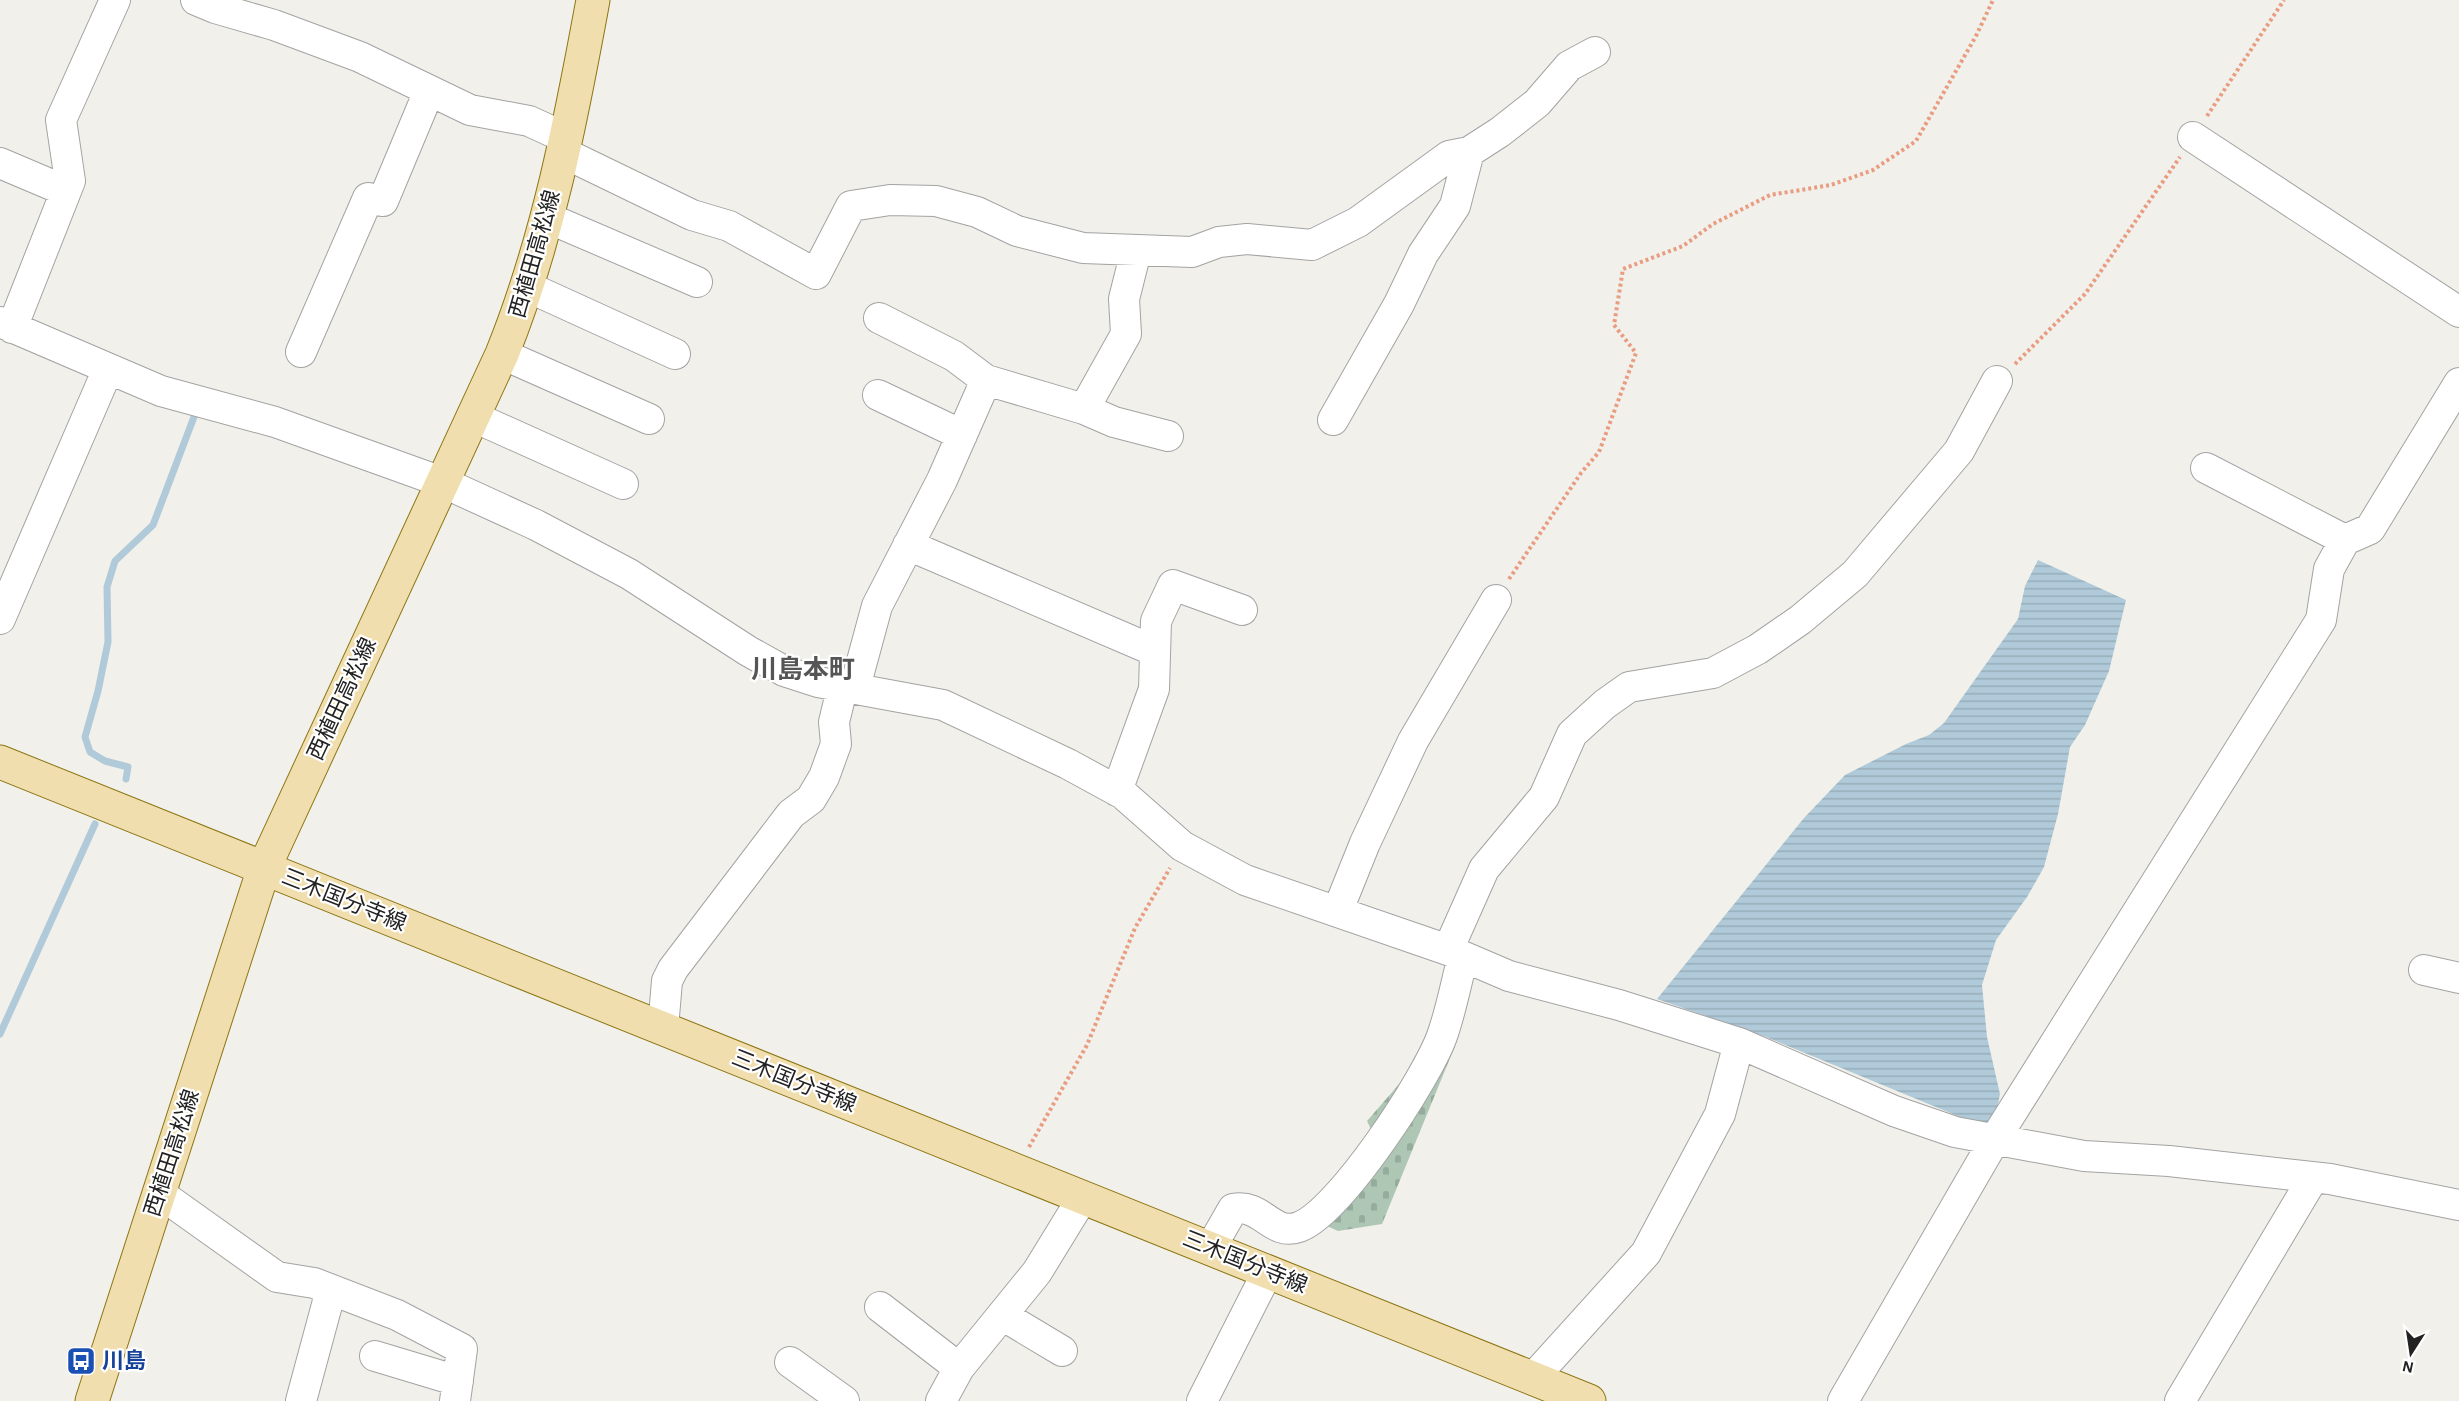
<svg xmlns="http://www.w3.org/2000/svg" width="2459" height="1401" viewBox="0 0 2459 1401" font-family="'Alegreya Sans','Noto Sans JP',sans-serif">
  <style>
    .cemetery { fill: url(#cemetery-stones) }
    .water { fill: url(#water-rules) }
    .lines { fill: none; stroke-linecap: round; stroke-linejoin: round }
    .stream { stroke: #b0cad9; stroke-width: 7 }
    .minor-casing { stroke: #a3a3a3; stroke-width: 32 }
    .major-casing { stroke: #8c7613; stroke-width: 35 }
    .path { stroke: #e99c82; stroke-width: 4; stroke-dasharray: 3 3; stroke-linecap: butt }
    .minor { stroke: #fff; stroke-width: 30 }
    .major { stroke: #f1deae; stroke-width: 33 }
    .labels { text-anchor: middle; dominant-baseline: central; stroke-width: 4.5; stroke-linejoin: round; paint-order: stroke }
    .street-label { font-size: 22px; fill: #222; stroke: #fff }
    .transit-label { font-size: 22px; font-weight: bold; fill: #164399; stroke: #fff; text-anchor: start }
    .quarter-label { font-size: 26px; font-weight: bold; fill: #555; stroke: #fff }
  </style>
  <defs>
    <pattern id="cemetery-stones" width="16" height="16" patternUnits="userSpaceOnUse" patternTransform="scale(1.5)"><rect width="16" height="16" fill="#aec7b5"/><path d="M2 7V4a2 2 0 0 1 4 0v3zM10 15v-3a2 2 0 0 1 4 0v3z" fill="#95ab9b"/></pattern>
    <pattern id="water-rules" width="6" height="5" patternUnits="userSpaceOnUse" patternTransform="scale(1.5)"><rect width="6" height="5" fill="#b0cad9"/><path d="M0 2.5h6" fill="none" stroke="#97adba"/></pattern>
  </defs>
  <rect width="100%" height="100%" fill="#f1f0ea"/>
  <path class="cemetery" d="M 1461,1013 L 1455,1046 L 1382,1224 L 1338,1231 L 1318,1222 L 1381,1150 L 1367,1121 Z"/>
  <path class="water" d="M 2038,560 L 2126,600 L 2109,671 L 2085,725 L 2070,747 L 2058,814 L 2044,867 L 2027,897 L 1996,940 L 1982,985 L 1987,1037 L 2000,1094 L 1996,1115 L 1982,1126 L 1766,1037 L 1657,999 L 1804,818 L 1845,775 L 1906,744 L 1929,735 L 1944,723 L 2018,619 L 2025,586 Z"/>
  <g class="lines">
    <path class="stream" d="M 126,779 L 128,767 L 105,761 L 90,752 L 85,737 L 98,691 L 108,642 L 107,587 L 115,561 L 153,525 L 197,409
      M 0,1034 L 95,824"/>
    <g class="minor-casing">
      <path id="minor" d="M 196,0 L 215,8 L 274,25 L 360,57 L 470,110 L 529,121 L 566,138
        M 2193,137 L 2459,312
        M 562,152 L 692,215 L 729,226 L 816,274 L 851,206 L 890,200 L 936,201 L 977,212 L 1017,231 L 1083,248 L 1192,252 L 1219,242 L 1247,239 L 1312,245 L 1358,222 L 1449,156 L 1469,152 L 1500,132 L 1537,103 L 1569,66 L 1595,52
        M 0,163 L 66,191
        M 548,218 L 697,282
        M 528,287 L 675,354
        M 879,318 L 954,356 L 986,380 L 1084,409 L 1114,422 L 1168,436
        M 0,322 L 161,391 L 275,422 L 442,482 L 536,525 L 629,574 L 748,651 L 784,671 L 818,682 L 943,705 L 1068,764 L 1123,794 L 1182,846 L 1245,880 L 1448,950 L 1509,976 L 1619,1005 L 1739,1043 L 1894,1111 L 1955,1132 L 2084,1156 L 2169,1161 L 2330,1179 L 2459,1205
        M 12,328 L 70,181 L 61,120 L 115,0
        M 301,352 L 368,198 L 383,201 L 429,91
        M 502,354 L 649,419
        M 878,395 L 962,435
        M 1084,409 L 1126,334 L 1124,299 L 1136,251
        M 474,417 L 623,484
        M 1333,420 L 1399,304 L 1423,254 L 1455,206 L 1469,152
        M 2206,468 L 2345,540
        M 908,545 L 1155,651
        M 0,619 L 108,369
        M 855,687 L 877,606 L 942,480 L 986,380
        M 1117,791 L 1154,689 L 1156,621 L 1173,585 L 1242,610
        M 1338,910 L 1365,843 L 1413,741 L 1496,600
        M 1448,950 L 1484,869 L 1544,797 L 1572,734 L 1605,704 L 1629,687 L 1713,673 L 1758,649 L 1800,620 L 1855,574 L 1959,451 L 1997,381
        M 2424,970 L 2459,978
        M 663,1028 L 667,981 L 673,969 L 791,814 L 811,799 L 824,777 L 836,744 L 834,722 L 843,685
        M 159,1193 L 277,1277 L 314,1283 L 397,1315 L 462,1349 L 455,1401
        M 1210,1249 L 1233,1209 C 1262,1203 1272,1237 1299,1227 C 1340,1212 1427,1078 1442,1036 C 1451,1011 1456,983 1463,957
        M 880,1307 L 959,1368
        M 1002,1315 L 1062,1351
        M 375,1356 L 458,1381
        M 790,1362 L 844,1401
        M 1533,1378 L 1646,1253 L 1720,1114 L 1739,1043
        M 301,1401 L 331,1290
        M 941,1401 L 959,1368 L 1037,1272 L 1083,1197
        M 1202,1401 L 1268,1271
        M 1843,1401 L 1995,1139 L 2321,620 L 2329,569 L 2345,540 L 2370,529 L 2459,383
        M 2180,1401 L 2313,1178"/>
    </g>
    <g class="major-casing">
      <path id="major" d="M 0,762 L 1589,1401
        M 92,1401 L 264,868 L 502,354 C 548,240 571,120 593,0"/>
    </g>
    <path class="path" d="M 2207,116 L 2284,0
      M 2015,364 L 2085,294 L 2180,157
      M 1509,579 L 1581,473 L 1599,452 L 1636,353 L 1614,325 L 1623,269 L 1683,246 L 1713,224 L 1770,195 L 1831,185 L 1873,170 L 1916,141 L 1976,36 L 1993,0
      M 1029,1147 L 1087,1045 L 1135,928 L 1170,868"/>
    <use href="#minor" class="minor"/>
    <use href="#major" class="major"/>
  </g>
  <defs>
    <g id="bus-square" transform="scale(1.5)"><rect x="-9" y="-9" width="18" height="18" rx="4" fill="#1a4fb4" stroke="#fff"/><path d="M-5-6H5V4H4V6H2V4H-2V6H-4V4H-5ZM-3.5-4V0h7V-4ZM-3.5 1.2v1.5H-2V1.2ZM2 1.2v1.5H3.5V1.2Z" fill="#fff"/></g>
  </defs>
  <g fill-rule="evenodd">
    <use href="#bus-square" x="81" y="1361"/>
  </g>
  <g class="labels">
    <g class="street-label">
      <text transform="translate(535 254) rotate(-74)">西植田高松線</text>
      <text transform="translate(342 699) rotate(-65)">西植田高松線</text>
      <text transform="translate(344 900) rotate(22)">三木国分寺線</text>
      <text transform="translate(794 1081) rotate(22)">三木国分寺線</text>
      <text transform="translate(172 1153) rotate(-72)">西植田高松線</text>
      <text transform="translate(1245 1262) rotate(22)">三木国分寺線</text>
    </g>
    <g class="transit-label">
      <text x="102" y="1361">川島</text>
    </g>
    <g class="quarter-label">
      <text x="803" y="670">川島本町</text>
    </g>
  </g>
  <g transform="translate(2411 1353) rotate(192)" stroke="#ffffff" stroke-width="4.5" paint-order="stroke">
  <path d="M0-4.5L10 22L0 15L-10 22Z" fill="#222222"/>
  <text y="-9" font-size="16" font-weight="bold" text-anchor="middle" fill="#222222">N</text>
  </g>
</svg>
